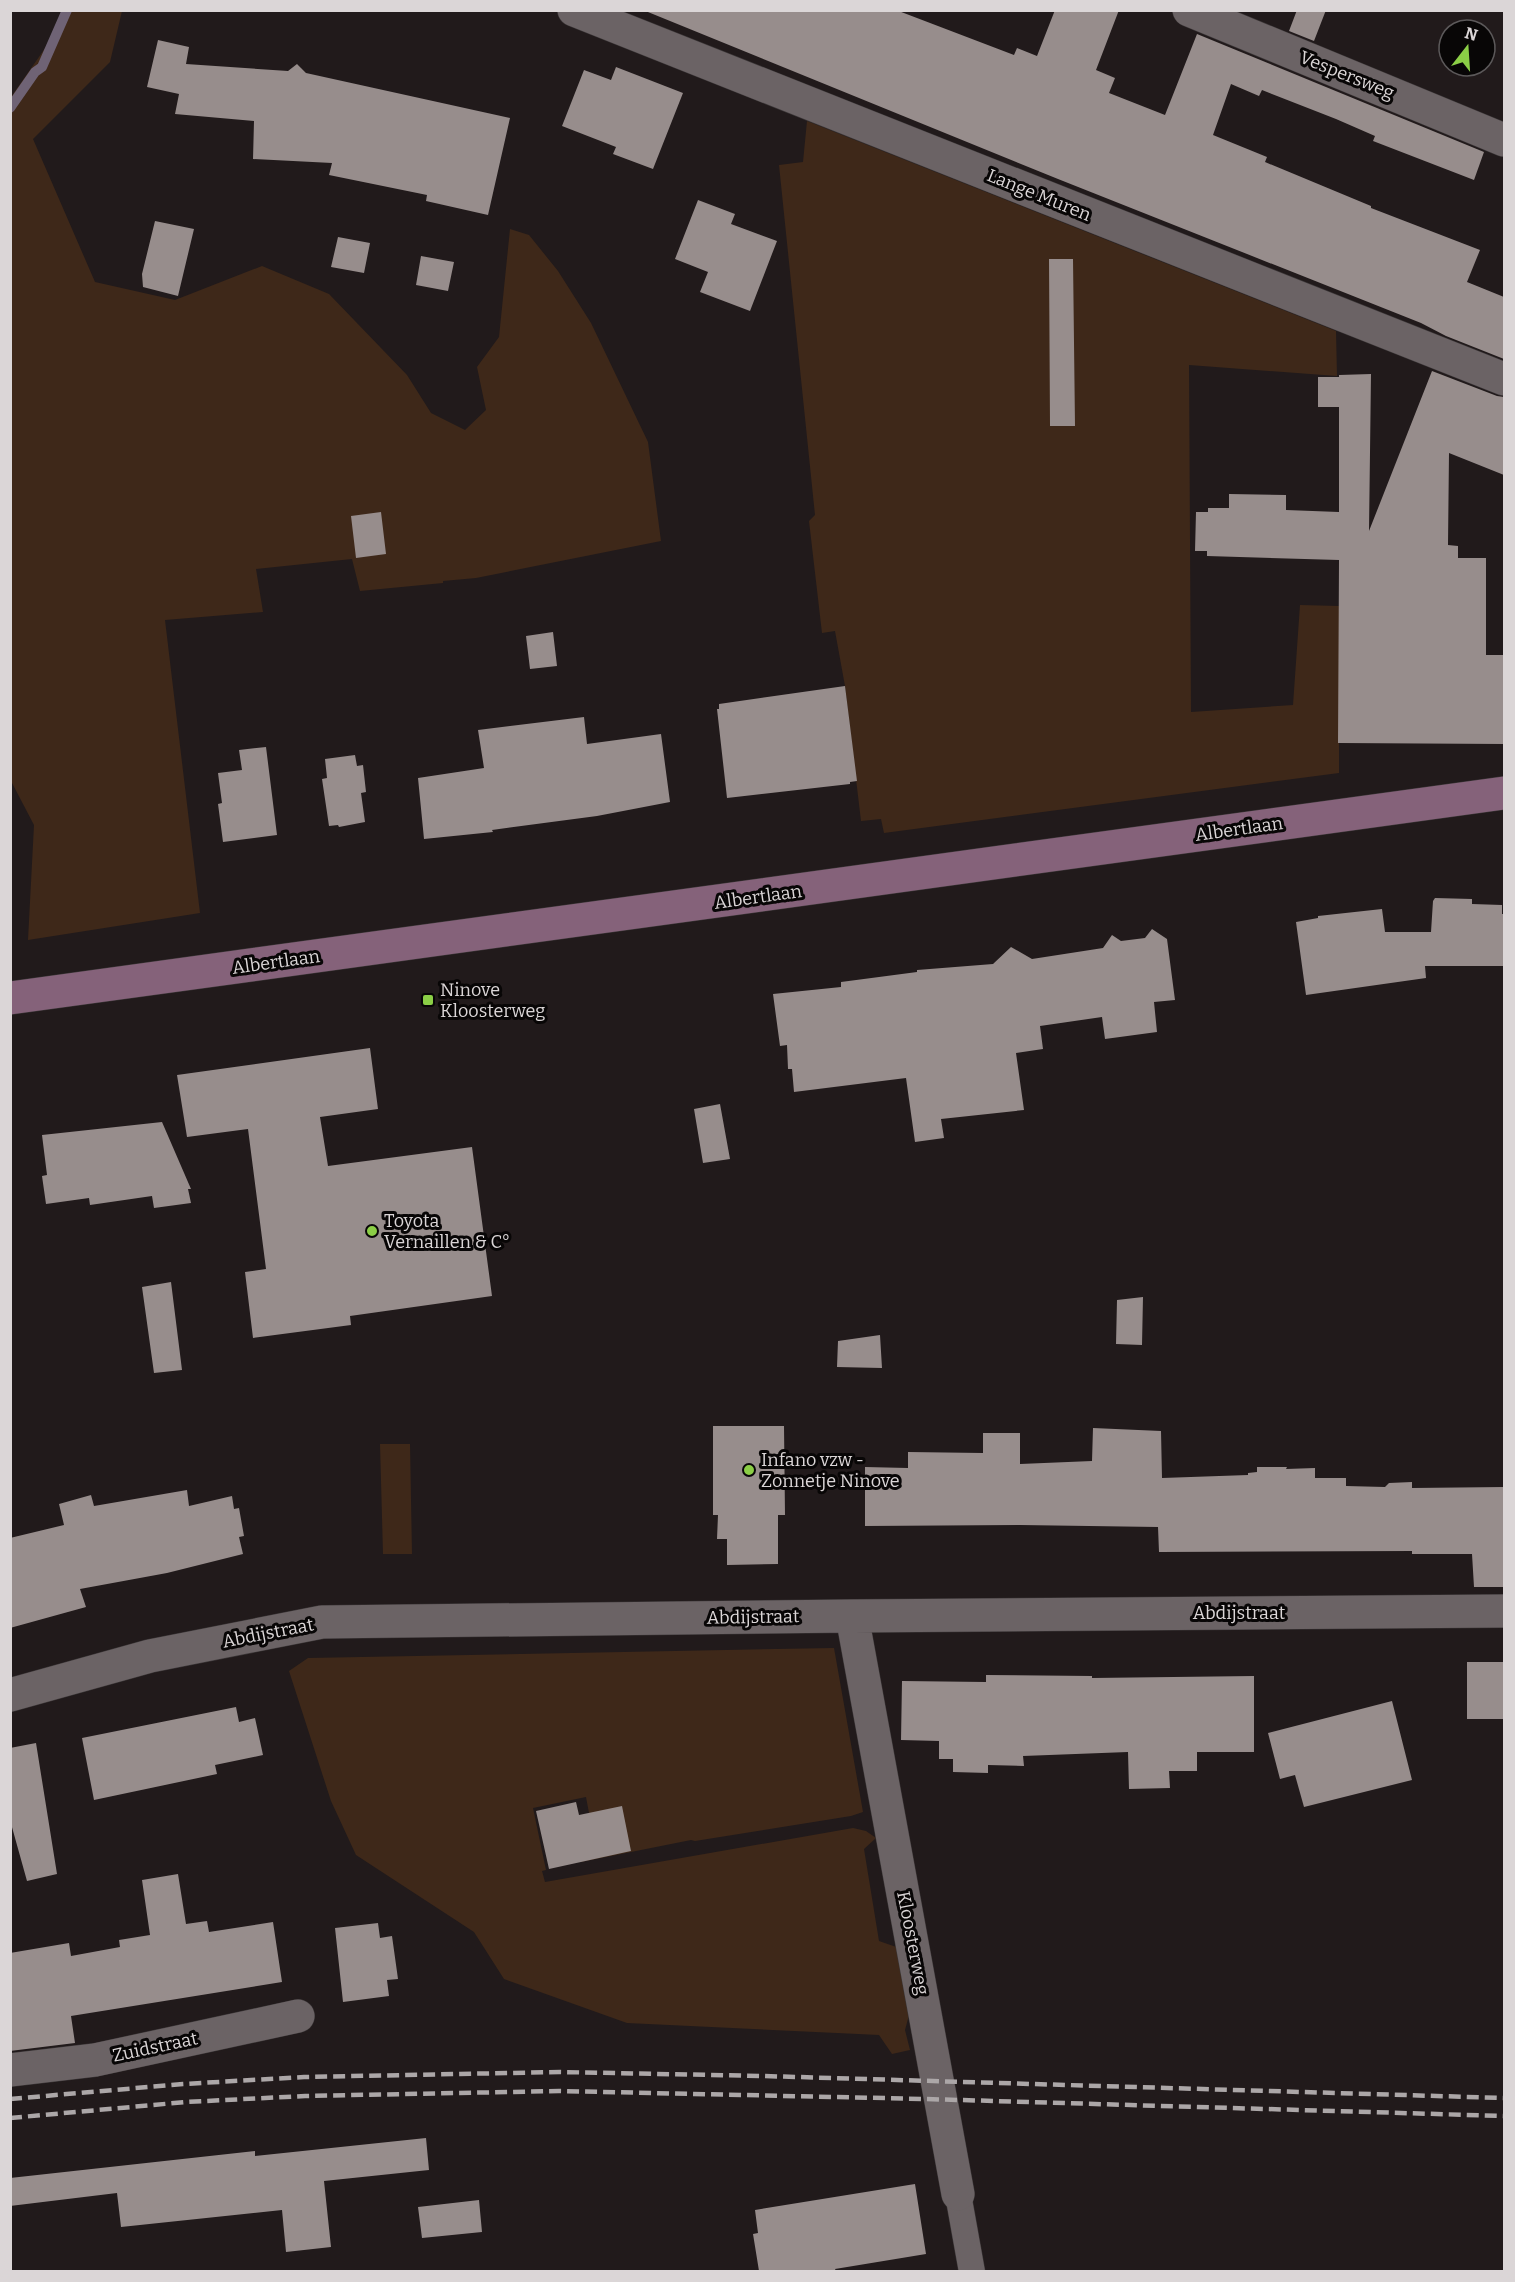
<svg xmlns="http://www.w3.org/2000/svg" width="1515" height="2282" viewBox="0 0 1515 2282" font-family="Bitter,serif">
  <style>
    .green { fill: #3e2819 }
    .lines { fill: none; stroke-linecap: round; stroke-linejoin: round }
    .stream { stroke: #6f6375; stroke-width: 10 }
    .building { fill: #978d8c }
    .pedestrian-casing { stroke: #3c3738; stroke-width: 27 }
    .minor-casing { stroke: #3c3738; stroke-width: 34 }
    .secondary-casing { stroke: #3c3738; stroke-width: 34 }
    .pedestrian { stroke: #6b6365; stroke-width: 26 }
    .minor { stroke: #6b6365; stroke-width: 33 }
    .secondary { stroke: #85627a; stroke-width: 33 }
    .rail { stroke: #aca7a8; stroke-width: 4.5; stroke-dasharray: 12 6; stroke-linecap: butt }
    .poi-dot { fill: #8bce46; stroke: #080606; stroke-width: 2 }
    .labels { text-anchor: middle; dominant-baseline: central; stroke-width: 6; stroke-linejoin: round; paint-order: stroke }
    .street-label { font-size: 18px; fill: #dbd6d7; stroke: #080606 }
    .poi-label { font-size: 18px; fill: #dbd6d7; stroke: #080606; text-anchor: start }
  </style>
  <rect width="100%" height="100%" fill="#211a1b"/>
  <path class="green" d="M 71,11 L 122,11 L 110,62 L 33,139 L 95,282 L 175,300 L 262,266 L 329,294 L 407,375 L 431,413 L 465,430 L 486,410 L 477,367 L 499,337 L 510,229 L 529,235 L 558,271 L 591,323 L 648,442 L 661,541 L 476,578 L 443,581 L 443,583 L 360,591 L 352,559 L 256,569 L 263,612 L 165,620 L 200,913 L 28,940 L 34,825 L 11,781 L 11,97 Z
    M 807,121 L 1336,331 L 1337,376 L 1189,365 L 1191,712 L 1293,705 L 1300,605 L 1339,606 L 1339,773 L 884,833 L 881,819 L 861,821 L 845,686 L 835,631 L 822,633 L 809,521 L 815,515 L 779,165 L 803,162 Z
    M 380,1444 L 410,1444 L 412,1554 L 383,1554 Z
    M 834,1648 L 863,1812 L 851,1816 L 695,1841 L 691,1840 L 581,1862 L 589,1813 L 586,1797 L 533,1808 L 546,1870 L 542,1871 L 545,1882 L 853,1828 L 866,1831 L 876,1838 L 864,1849 L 879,1941 L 902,1949 L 912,2004 L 905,2030 L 910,2050 L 892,2054 L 879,2035 L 627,2023 L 504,1979 L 474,1932 L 356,1855 L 331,1801 L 289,1671 L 308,1658 Z"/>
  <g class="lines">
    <path class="stream" d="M 10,108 L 35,72 L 42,67 L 67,10"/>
  </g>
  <path class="building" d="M 643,10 L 896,10 L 1014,55 L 1017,48 L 1037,56 L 1055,10 L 1119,10 L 1096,70 L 1115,78 L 1109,93 L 1165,115 L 1197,34 L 1484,152 L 1474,180 L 1373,141 L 1375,136 L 1336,119 L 1262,90 L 1259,96 L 1231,84 L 1213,135 L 1267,157 L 1265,162 L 1371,206 L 1371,208 L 1480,250 L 1467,282 L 1504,297 L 1504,359 L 1446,336 L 1421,323 L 1058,179 Z
    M 1297,10 L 1326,10 L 1314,41 L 1289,31 Z
    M 158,40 L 189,47 L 186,64 L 288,71 L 297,64 L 306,73 L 510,118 L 488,215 L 426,201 L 427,195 L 329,175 L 332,163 L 253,159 L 254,121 L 175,114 L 179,94 L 147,87 Z
    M 616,67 L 683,93 L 653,169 L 613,154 L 616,147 L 562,126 L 584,70 L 611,80 Z
    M 698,200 L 735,214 L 731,224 L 777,241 L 750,311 L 700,292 L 708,272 L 675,259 Z
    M 155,221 L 194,229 L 178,296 L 143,287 L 142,274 Z
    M 338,237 L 370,243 L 364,273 L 331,267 Z
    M 421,256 L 454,262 L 448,291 L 416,285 Z
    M 1049,259 L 1073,259 L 1075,426 L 1050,426 Z
    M 1432,371 L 1497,396 L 1504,397 L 1504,475 L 1449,453 L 1448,545 L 1458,546 L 1458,558 L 1486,558 L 1486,655 L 1504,655 L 1504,744 L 1338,743 L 1339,560 L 1207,556 L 1207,551 L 1195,551 L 1196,512 L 1208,512 L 1208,508 L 1229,508 L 1229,494 L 1286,495 L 1286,510 L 1339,512 L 1339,407 L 1318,407 L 1318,377 L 1339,377 L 1339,375 L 1371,374 L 1369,531 Z
    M 381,512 L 386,554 L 356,558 L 351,516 Z
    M 553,632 L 557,666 L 530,669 L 526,636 Z
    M 845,686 L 857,781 L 850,782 L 850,784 L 727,798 L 717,709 L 719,709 L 719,704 Z
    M 584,717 L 587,744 L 661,734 L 670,802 L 597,816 L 492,830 L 493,832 L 424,839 L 418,778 L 484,768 L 478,730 Z
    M 266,747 L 277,835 L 223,842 L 218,804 L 222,803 L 218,773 L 242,770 L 239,750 Z
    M 355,755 L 357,766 L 363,765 L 366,792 L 361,793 L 365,822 L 339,827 L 338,825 L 329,826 L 322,779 L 327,778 L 325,759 Z
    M 1435,898 L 1472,899 L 1472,904 L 1502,905 L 1502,914 L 1504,914 L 1504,966 L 1425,966 L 1426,978 L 1306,995 L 1296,922 L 1318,918 L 1318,916 L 1382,909 L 1385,932 L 1431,932 L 1433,901 Z
    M 1152,929 L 1167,939 L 1175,1000 L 1154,1002 L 1157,1032 L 1105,1039 L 1102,1017 L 1040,1026 L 1043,1049 L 1016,1053 L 1024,1110 L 941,1119 L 944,1138 L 915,1142 L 906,1078 L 794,1092 L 792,1069 L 788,1069 L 787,1045 L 780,1046 L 773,994 L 841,987 L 841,982 L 917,972 L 917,970 L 993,964 L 1011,947 L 1032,959 L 1103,948 L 1112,935 L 1121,941 L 1145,938 Z
    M 370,1048 L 378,1109 L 320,1117 L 328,1166 L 472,1147 L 492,1296 L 350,1316 L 351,1325 L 253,1338 L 245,1272 L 266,1269 L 248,1129 L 187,1137 L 177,1075 Z
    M 720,1104 L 730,1159 L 703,1163 L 694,1109 Z
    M 162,1122 L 191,1189 L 188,1189 L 191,1203 L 154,1208 L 152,1196 L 90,1205 L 89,1198 L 46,1204 L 42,1176 L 47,1175 L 42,1135 Z
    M 171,1282 L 182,1370 L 154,1373 L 142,1287 Z
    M 1143,1297 L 1142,1345 L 1116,1344 L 1117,1300 Z
    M 880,1335 L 882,1368 L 837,1367 L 838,1341 Z
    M 713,1426 L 784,1426 L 785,1515 L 778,1515 L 778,1564 L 727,1565 L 727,1539 L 717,1539 L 718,1515 L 713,1515 Z
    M 1093,1428 L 1161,1431 L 1162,1478 L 1248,1475 L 1248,1473 L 1257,1472 L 1257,1467 L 1287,1467 L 1286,1469 L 1315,1468 L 1315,1478 L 1346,1478 L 1346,1486 L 1385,1487 L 1389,1483 L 1412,1482 L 1412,1488 L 1504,1487 L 1504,1587 L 1474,1587 L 1472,1554 L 1412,1554 L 1412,1551 L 1159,1552 L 1158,1527 L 1020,1525 L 865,1526 L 865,1467 L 908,1468 L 908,1452 L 983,1453 L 983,1433 L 1020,1433 L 1020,1464 L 1092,1461 Z
    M 187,1490 L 189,1506 L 232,1496 L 234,1509 L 239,1508 L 244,1536 L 239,1537 L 243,1554 L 167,1573 L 80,1589 L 86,1607 L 10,1628 L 10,1538 L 64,1525 L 59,1504 L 91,1495 L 94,1506 Z
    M 1467,1662 L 1504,1662 L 1504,1719 L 1467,1719 Z
    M 986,1675 L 1092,1676 L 1092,1678 L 1254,1676 L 1254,1752 L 1197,1752 L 1197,1771 L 1169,1771 L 1170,1788 L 1129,1789 L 1128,1752 L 1023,1756 L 1024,1766 L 988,1765 L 988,1773 L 953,1772 L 953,1759 L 939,1759 L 939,1741 L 901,1740 L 902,1681 L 986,1682 Z
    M 1392,1701 L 1412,1780 L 1304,1807 L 1295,1775 L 1280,1779 L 1268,1733 Z
    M 236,1707 L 239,1722 L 255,1718 L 263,1755 L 215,1765 L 217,1774 L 94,1800 L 82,1738 Z
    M 36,1743 L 57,1874 L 27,1881 L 10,1820 L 10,1748 Z
    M 576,1802 L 579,1815 L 622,1806 L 631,1851 L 549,1869 L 536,1811 Z
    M 178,1874 L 186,1924 L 207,1921 L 209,1932 L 273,1922 L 282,1982 L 71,2016 L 75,2043 L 10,2051 L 10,1953 L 69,1943 L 71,1956 L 120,1947 L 119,1940 L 150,1935 L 142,1880 Z
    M 378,1923 L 380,1938 L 392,1936 L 398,1979 L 387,1980 L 389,1996 L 343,2002 L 335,1928 Z
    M 426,2138 L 429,2170 L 324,2181 L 331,2247 L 286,2252 L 282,2210 L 121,2227 L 117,2193 L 10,2206 L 10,2178 L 255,2151 L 255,2156 Z
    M 915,2184 L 926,2254 L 835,2269 L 836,2271 L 759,2271 L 753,2234 L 758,2233 L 755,2210 Z
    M 479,2200 L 482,2232 L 422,2238 L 418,2207 Z"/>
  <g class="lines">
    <g class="pedestrian-casing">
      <path id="pedestrian" d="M 958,2194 L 972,2272"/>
    </g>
    <g class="minor-casing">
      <path id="minor" d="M 574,10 L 1504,379
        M 1189,10 L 1504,140
        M 852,1616 L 958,2194
        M 10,1695 L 150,1656 L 322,1622 L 852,1616 L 1504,1611
        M 10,2070 L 95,2060 L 298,2016"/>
    </g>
    <g class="secondary-casing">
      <path id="secondary" d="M 10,998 L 1504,793"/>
    </g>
    <use href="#pedestrian" class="pedestrian"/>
    <use href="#minor" class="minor"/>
    <use href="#secondary" class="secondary"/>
    <path class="rail" d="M 10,2099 L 183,2084 L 304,2077 L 560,2072 L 764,2076 L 1504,2098
      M 10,2118 L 186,2102 L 305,2096 L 559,2091 L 926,2099 L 1504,2116"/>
  </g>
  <g class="poi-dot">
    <rect x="422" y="994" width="12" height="12" rx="3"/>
    <circle cx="372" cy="1231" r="6"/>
    <circle cx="749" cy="1470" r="6"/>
  </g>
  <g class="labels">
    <g class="street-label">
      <text transform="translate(1347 75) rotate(22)">Vespersweg</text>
      <text transform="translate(1039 195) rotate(22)">Lange Muren</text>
      <text transform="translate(1239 829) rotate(-8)">Albertlaan</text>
      <text transform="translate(758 897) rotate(-8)">Albertlaan</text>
      <text transform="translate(276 962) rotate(-8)">Albertlaan</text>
      <text x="1239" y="1613">Abdijstraat</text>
      <text transform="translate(753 1617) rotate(-1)">Abdijstraat</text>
      <text transform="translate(268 1633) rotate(-11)">Abdijstraat</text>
      <text transform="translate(913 1943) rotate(79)">Kloosterweg</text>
      <text transform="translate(155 2047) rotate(-12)">Zuidstraat</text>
    </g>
    <g class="poi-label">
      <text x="440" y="990">Ninove<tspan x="440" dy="21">Kloosterweg</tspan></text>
      <text x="384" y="1221">Toyota<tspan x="384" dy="21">Vernaillen &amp; C°</tspan></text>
      <text x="761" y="1460">Infano vzw -<tspan x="761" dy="21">Zonnetje Ninove</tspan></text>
    </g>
  </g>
  <rect width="1515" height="2282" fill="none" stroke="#dbd6d7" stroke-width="24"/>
  <g transform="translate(1467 48) rotate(17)"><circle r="28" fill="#080606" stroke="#5c595a" stroke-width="1.5"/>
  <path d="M0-4.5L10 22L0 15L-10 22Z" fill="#8bce46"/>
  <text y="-9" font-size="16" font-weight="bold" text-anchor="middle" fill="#dbd6d7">N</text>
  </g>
</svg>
